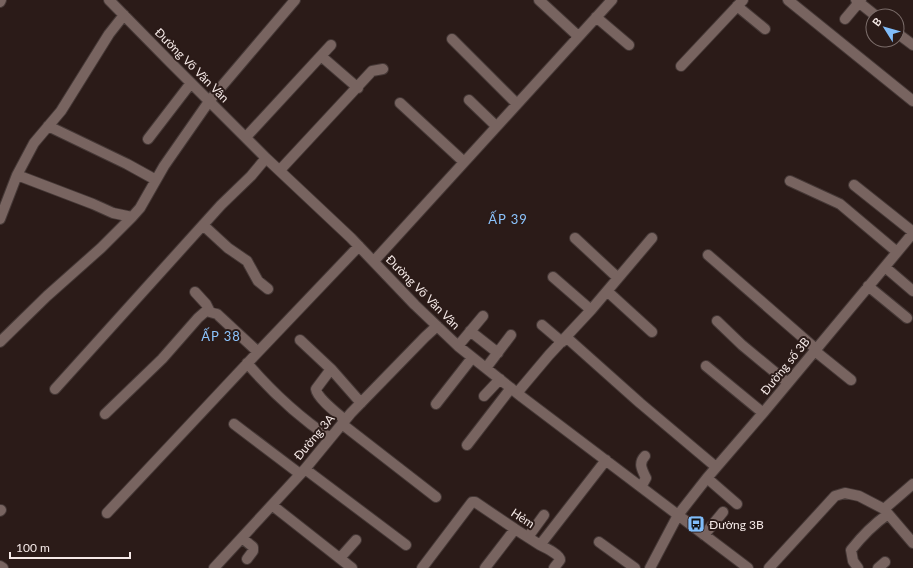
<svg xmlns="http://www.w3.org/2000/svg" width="913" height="568" viewBox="0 0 913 568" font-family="Lato,sans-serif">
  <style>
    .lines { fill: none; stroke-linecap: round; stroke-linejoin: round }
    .minor-casing { stroke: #453836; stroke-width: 12 }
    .minor { stroke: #786460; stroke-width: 10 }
    .labels { text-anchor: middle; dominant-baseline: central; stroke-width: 4; stroke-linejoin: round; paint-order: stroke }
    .street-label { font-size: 12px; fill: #f6eae8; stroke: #2b1b18 }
    .poi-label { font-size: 12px; fill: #f6eae8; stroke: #2b1b18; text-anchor: start }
    .neighbourhood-label { font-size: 13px; letter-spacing: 1px; fill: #8bc3fc; stroke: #2b1b18 }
  </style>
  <rect width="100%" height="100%" fill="#2b1b18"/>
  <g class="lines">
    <g class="minor-casing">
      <path id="minor" d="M 109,0 L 169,61 L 266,158 L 351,238 L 415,305 L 458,346 L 522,397 L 748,568
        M 539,0 L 578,36
        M 788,0 L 913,101
        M 856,0 L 876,16
        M 0,2 L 1,0
        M 737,6 L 765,29
        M 596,17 L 629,45
        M 845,19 L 861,0
        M 897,33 L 913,45
        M 452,39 L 517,104
        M 321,56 L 358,88
        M 681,66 L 743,0
        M 469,100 L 496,126
        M 400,103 L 464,162
        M 48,126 L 127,164 L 156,180
        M 246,137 L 331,45
        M 148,139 L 191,83
        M 280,170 L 372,71 L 383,69
        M 17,175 L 93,204 L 113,213 L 132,217
        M 790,181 L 840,204 L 897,252
        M 854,185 L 913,232
        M 0,219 L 17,175 L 34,143 L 61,111 L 109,34 L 124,15
        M 203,225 L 228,248 L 247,261 L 258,281 L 268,289
        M 575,238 L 618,278
        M 708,255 L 816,349
        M 374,261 L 612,0
        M 885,267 L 913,291
        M 553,277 L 591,310
        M 868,286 L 907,318
        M 607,291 L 652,332
        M 195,292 L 206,304 L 210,312
        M 717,321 L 742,345 L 788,383
        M 542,325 L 562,342
        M 470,331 L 498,353
        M 566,337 L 640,403 L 716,467
        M 300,340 L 332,370 L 361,403
        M 0,342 L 47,296 L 101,248 L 132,217 L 140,208 L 164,166 L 210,100 L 295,0
        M 458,346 L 483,316
        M 815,351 L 851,380
        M 247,363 C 271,391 299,417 330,438
        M 706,366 L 763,413
        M 486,368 L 511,335
        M 331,369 L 316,389 C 317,398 338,414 345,420
        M 55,389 L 221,205 L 251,176 L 266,158
        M 517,393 L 549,355 L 591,310 L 652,238
        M 484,396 L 500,379
        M 436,404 L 472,358
        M 105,414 L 162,359 L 198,318 L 206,311 L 217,314 L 258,352
        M 234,424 L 300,474
        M 342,424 L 436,497
        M 467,445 L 511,388
        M 305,469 L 406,545
        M 707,478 L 737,504
        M 641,487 L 646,478 C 642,470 638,463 645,456
        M 272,505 L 352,568
        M 884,509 L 913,484
        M 0,511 L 1,510
        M 107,513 L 258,352 L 359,246
        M 704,535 L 723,512
        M 528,537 L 544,515
        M 242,538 L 253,547 L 253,551 L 247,559
        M 599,542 L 635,568
        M 540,545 C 544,547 561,555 560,560 C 559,562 555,566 554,568
        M 340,558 L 356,540
        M 0,566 L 3,568
        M 214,568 L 305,469 L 351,413 L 425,337 L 437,326
        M 422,568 L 472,502 L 475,502 L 515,529 L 540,545 L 606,460
        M 485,568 L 515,529
        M 650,568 L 678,515 L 707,478 L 763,413 L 913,233
        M 769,568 L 835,496 L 845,493 L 859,496 L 884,509 L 913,543
        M 858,568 L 853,561 L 851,550 C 862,536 874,524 888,514
        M 878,568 L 885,562"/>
    </g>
    <use href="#minor" class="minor"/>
  </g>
  <defs>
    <g id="bus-square" transform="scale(0.9)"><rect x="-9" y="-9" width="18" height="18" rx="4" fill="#80bdfa" stroke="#2b1b18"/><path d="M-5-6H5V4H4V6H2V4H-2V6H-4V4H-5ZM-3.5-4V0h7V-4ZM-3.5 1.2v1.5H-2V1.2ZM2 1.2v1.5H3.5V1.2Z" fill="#111"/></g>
  </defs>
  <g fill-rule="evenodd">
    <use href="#bus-square" x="696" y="524"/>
  </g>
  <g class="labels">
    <g class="street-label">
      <text transform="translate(192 65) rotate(45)">Đường Võ Văn Vân</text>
      <text transform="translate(423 292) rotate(45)">Đường Võ Văn Vân</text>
      <text transform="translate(785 366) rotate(-51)">Đường số 3B</text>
      <text transform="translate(314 437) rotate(-50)">Đường 3A</text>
      <text transform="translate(523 518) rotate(33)">Hẻm</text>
    </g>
    <g class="poi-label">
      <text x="709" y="524">Đường 3B</text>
    </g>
    <g class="neighbourhood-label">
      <text x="508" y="219">ẤP 39</text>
      <text x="221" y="336">ẤP 38</text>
    </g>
  </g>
  <g transform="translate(885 28) rotate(307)"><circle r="19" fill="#2b1b18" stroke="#7c6e6b"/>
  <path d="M0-3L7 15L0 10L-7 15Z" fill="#80bdfa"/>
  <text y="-6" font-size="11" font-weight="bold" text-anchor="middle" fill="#f6eae8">B</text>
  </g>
  <path d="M10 552v6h120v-6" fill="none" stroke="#f6eae8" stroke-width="2"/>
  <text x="16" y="552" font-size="12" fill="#f6eae8" stroke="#2b1b18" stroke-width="3" paint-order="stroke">100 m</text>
</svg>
